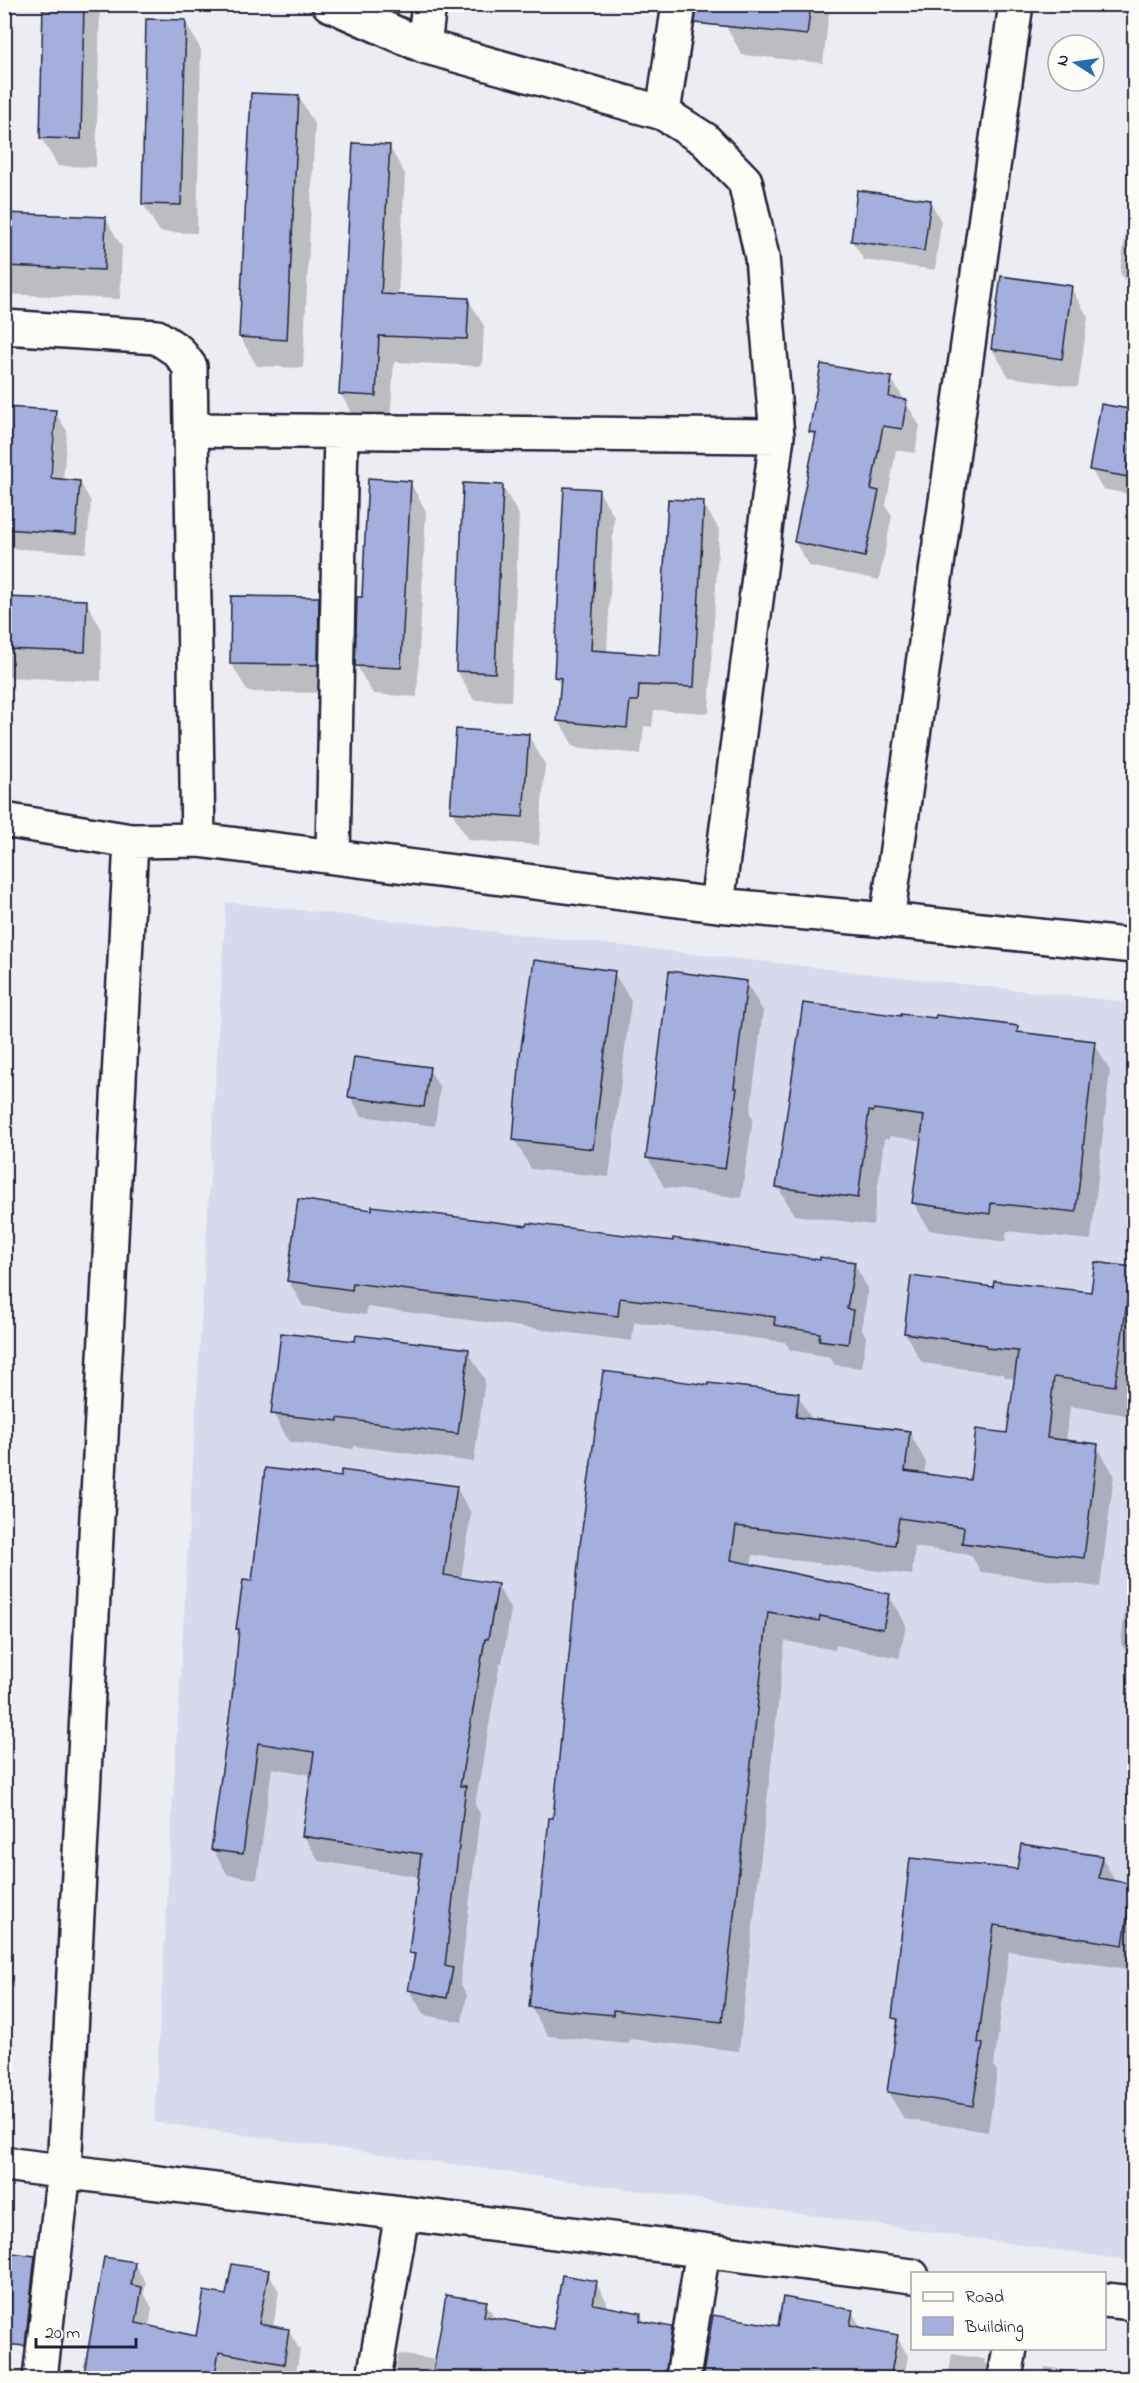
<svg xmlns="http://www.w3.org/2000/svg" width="1139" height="2383" viewBox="0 0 1139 2383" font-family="'Indie Flower',sans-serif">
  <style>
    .built { fill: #d6daec }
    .shadow { fill: #0003; fill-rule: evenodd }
    .building { fill: #a4afde; stroke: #22223b; stroke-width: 1.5 }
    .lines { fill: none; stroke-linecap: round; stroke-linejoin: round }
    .minor-casing { stroke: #22223b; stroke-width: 38 }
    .minor { stroke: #fdfcf7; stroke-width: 33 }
  </style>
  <rect width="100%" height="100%" fill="#ebedf2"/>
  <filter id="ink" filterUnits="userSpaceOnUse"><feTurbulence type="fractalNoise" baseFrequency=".0167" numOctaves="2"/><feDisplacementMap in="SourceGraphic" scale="12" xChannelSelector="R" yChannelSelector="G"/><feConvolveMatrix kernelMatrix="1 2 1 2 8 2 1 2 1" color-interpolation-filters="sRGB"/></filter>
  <g filter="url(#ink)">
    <path class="built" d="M 226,902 L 1134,1003 L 1134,2261 L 154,2122 Z"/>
    <path class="shadow" d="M 45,4 L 100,4 L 96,167 L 58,166 L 41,138 Z
      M 728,4 L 830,4 L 823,63 L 742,55 L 726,26 Z
      M 185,21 L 201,50 L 197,233 L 160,232 L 143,204 Z
      M 299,97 L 315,125 L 303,368 L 257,366 L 240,337 Z
      M 389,146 L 405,174 L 398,296 L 468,299 L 484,326 L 482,366 L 394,362 L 390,422 L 356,420 L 340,393 Z
      M 930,201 L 941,221 L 935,270 L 864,260 L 852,241 Z
      M 1130,203 L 1134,203 L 1134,292 L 1131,292 L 1120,272 Z
      M 4,215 L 106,219 L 122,247 L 120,299 L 4,294 Z
      M 1071,288 L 1088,317 L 1078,387 L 1009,377 L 992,349 Z
      M 891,378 L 920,426 L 915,453 L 896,450 L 886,506 L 892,516 L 879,580 L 809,566 L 795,542 L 816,441 L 811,432 Z
      M 1102,406 L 1134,412 L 1134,495 L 1102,489 L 1091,469 Z
      M 4,408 L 55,412 L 67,431 L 63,481 L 80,482 L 91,502 L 86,553 L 4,548 ZM 53,428 L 56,428 L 52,486 L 49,486 Z
      M 410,482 L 426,511 L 417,697 L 373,694 L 357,666 L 363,599 Z
      M 502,486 L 519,515 L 511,701 L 474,700 L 457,671 Z
      M 598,490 L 614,516 L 607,652 L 661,657 L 703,503 L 719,529 L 709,713 L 654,710 L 652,727 L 644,726 L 641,754 L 574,747 L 559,721 L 562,688 L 555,677 Z
      M 4,598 L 86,602 L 102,630 L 101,681 L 4,677 Z
      M 318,598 L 335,627 L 334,693 L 248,692 L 231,663 Z
      M 528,735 L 545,764 L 539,845 L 468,840 L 452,812 Z
      M 614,973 L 631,1001 L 609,1177 L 531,1169 L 515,1140 Z
      M 746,982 L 763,1011 L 750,1114 L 753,1118 L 741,1198 L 664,1187 L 648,1158 Z
      M 902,1018 L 1017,1027 L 1021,1034 L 1094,1043 L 1110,1071 L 1091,1240 L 1007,1231 L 1005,1242 L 929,1230 L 913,1202 L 922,1141 L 889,1136 L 889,1139 L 884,1139 L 873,1225 L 794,1215 L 778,1187 Z
      M 429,1069 L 440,1088 L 435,1126 L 361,1116 L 350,1096 Z
      M 373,1212 L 821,1262 L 854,1263 L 868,1289 L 862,1329 L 866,1337 L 862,1368 L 835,1365 L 830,1357 L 790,1350 L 785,1342 L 634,1322 L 632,1341 L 367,1307 L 366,1315 L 303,1306 L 288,1280 Z
      M 1131,1269 L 1134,1274 L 1134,1396 L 1132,1416 L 1070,1406 L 1066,1442 L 1097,1446 L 1114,1475 L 1100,1587 L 981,1572 L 971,1555 L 915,1547 L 912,1575 L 753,1555 L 751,1566 L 889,1595 L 906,1625 L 899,1658 L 836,1645 L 835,1650 L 785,1641 L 739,2051 L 630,2039 L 629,2044 L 548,2036 L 530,2006 L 554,1820 L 709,1387 L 798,1395 L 812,1420 L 909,1432 L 926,1462 L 924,1475 L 971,1482 L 1009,1435 L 1016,1379 L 1005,1377 L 1003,1374 L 922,1363 L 905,1333 L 995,1289 L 1092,1293 Z
      M 357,1343 L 468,1351 L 485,1380 L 474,1462 L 354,1446 L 354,1449 L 289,1442 L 273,1413 Z
      M 342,1479 L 456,1487 L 471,1513 L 461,1579 L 497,1585 L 511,1610 L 502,1664 L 500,1663 L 475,1805 L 480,1813 L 460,1983 L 467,1995 L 462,2022 L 424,2015 L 409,1990 L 415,1960 L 411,1953 L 420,1877 L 319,1861 L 304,1836 L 312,1775 L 272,1768 L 257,1879 L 228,1875 L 213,1850 L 240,1633 L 238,1629 L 253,1583 Z
      M 1134,1568 L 1134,1666 L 1121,1643 L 1127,1596 L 1130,1597 Z
      M 1102,1857 L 1116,1883 L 1131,1885 L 1134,1890 L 1134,1970 L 1009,1951 L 994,2066 L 997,2072 L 988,2132 L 904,2119 L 888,2092 L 899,2026 L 894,2018 L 1019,1871 Z
      M 4,2238 L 15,2255 L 34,2257 L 45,2275 L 37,2337 L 4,2332 Z
      M 134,2263 L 146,2283 L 144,2293 L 152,2308 L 149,2327 L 197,2337 L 227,2297 L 268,2272 L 279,2291 L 273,2328 L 288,2330 L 300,2350 L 295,2378 L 271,2378 L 229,2371 L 228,2378 L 84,2378 Z
      M 596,2283 L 607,2302 L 606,2308 L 640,2314 L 646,2324 L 671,2328 L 682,2348 L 678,2378 L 394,2378 L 399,2354 L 437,2360 L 486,2303 L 496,2320 L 554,2331 Z
      M 852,2311 L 862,2330 L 897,2337 L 908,2356 L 904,2378 L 703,2378 L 780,2328 Z
      M 952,2354 L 984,2359 L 995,2378 L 948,2378 Z
      M 1045,2367 L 1120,2378 L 1043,2378 Z
      M 4,2368 L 20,2371 L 24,2378 L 4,2378 Z
      M 1127,2373 L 1134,2375 L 1134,2378 L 1126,2378 Z"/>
    <path class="building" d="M 43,4 L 84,4 L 81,139 L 40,138 Z
      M 697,4 L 811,4 L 807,35 L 695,23 Z
      M 146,19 L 186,20 L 181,205 L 142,204 Z
      M 251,93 L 299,95 L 287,340 L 239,337 Z
      M 353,143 L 390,145 L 381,294 L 469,298 L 467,339 L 379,336 L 376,396 L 339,394 Z
      M 857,190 L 931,200 L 924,251 L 851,241 Z
      M 4,213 L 106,217 L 104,270 L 4,266 Z
      M 1001,276 L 1072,286 L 1062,359 L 991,349 Z
      M 821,364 L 892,377 L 889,397 L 907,400 L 902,429 L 883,426 L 871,489 L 879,491 L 865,557 L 794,542 L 816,433 L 809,432 Z
      M 1101,404 L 1134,410 L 1134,478 L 1089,470 Z
      M 4,407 L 56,410 L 51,478 L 80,481 L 76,534 L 4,529 Z
      M 368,478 L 411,481 L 401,668 L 355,666 L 357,597 L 362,597 Z
      M 463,483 L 503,485 L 495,673 L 456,671 Z
      M 564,487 L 599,489 L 591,650 L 659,655 L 668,499 L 704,501 L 694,687 L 639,685 L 638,701 L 630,701 L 627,728 L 557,721 L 561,678 L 554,677 Z
      M 231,596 L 319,597 L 318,665 L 230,664 Z
      M 4,597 L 87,600 L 85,652 L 4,649 Z
      M 456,729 L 529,734 L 523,817 L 450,812 Z
      M 534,960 L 615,971 L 593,1149 L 513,1140 L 520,1055 Z
      M 669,971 L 747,981 L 734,1088 L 737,1088 L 725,1169 L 646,1158 Z
      M 803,1003 L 901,1016 L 901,1014 L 935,1018 L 936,1015 L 1018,1026 L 1017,1032 L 1095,1041 L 1076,1212 L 991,1203 L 990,1214 L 912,1203 L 924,1116 L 874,1109 L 873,1112 L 869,1111 L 858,1198 L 776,1187 Z
      M 354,1057 L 430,1067 L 424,1107 L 348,1097 Z
      M 298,1199 L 372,1210 L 372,1206 L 527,1226 L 528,1223 L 673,1241 L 673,1238 L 820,1260 L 820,1257 L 855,1262 L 847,1309 L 853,1310 L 848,1344 L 819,1340 L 820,1333 L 774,1325 L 775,1317 L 620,1298 L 618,1316 L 353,1283 L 352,1290 L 287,1281 Z
      M 1095,1262 L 1132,1267 L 1115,1386 L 1054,1377 L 1047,1438 L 1098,1444 L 1084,1558 L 962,1543 L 964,1527 L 899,1518 L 895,1545 L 736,1526 L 731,1560 L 890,1594 L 883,1629 L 820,1616 L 819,1621 L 768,1612 L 722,2022 L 613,2010 L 613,2015 L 529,2007 L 549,1818 L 553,1818 L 580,1545 L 603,1371 L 708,1385 L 708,1383 L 799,1393 L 796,1417 L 910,1431 L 905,1471 L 970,1480 L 976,1429 L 1007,1433 L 1018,1351 L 986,1348 L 986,1345 L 904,1333 L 911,1276 L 993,1287 L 994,1281 L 1091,1292 Z
      M 281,1333 L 355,1341 L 356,1335 L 469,1349 L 458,1434 L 338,1418 L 338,1421 L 271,1414 Z
      M 265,1468 L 341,1477 L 341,1470 L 457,1486 L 444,1575 L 498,1584 L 488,1639 L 485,1639 L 460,1786 L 466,1786 L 445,1966 L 453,1968 L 447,1998 L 408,1990 L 415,1954 L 409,1953 L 421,1854 L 302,1836 L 314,1752 L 258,1743 L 243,1854 L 211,1850 L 235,1675 L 239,1629 L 236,1629 L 243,1580 L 252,1581 Z
      M 1021,1844 L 1102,1856 L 1099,1878 L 1132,1884 L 1123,1945 L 994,1925 L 978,2043 L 983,2044 L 973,2106 L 887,2092 L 898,2019 L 892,2018 L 910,1858 L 1017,1869 Z
      M 4,2252 L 35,2256 L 25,2346 L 4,2344 Z
      M 104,2257 L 135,2262 L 131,2285 L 142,2287 L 136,2323 L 196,2336 L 204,2291 L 226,2295 L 232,2264 L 269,2270 L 259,2324 L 289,2329 L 284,2364 L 219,2352 L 214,2379 L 83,2379 Z
      M 562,2275 L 597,2281 L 593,2304 L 641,2313 L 640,2321 L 672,2327 L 665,2379 L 636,2379 L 582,2369 L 578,2379 L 432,2379 L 446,2295 L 487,2301 L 484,2316 L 553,2329 Z
      M 783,2297 L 853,2310 L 850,2325 L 898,2335 L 890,2379 L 702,2379 L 713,2315 L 778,2326 Z"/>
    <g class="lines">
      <g class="minor-casing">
        <path id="minor" d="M 329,4 L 424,46 L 663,113 L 704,139 L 745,181 L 762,257 L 777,436 L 717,905
          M 424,46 L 429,4
          M 663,113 L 679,4
          M 4,327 L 157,337 L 178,351 L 190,367 L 198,840
          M 192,430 L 777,436
          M 4,820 L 131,841 L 198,840 L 717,905 L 887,920 L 1134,946
          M 333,856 L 341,431
          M 887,920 L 1016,4
          M 4,2164 L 912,2276
          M 1104,2300 L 1134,2303
          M 40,2378 L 64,2171 L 131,841
          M 374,2378 L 402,2214
          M 683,2378 L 703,2250
          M 1005,2378 L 1010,2348"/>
      </g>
      <use href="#minor" class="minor"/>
    </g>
  </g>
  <rect width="1139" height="2383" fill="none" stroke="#fdfcf7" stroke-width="24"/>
  <rect x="12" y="12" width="1115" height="2359" fill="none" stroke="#22223b" stroke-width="2" filter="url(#ink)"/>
  <rect x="911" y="2272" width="195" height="78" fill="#fdfcf7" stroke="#a5a5ac" stroke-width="1.5"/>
  <rect x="923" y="2292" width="30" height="9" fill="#fdfcf7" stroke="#a5a5ac" stroke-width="1.5"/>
  <text x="965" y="2302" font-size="18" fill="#22223b">Road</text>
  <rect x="923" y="2317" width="30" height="18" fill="#a4afde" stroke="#a5a5ac" stroke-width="1.5"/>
  <text x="965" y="2332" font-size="18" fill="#22223b">Building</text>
  <g transform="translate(1076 63) rotate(282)"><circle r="28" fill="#fdfcf7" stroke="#a5a5ac" stroke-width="1.5"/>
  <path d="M0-4.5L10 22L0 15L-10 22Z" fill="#1f6fb2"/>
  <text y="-9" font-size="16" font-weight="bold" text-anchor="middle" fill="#22223b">N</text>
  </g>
  <path d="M36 2338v9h100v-9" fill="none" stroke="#22223b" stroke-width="3"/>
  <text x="45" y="2338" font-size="18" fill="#22223b" stroke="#fdfcf7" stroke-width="4.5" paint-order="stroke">20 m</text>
</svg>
